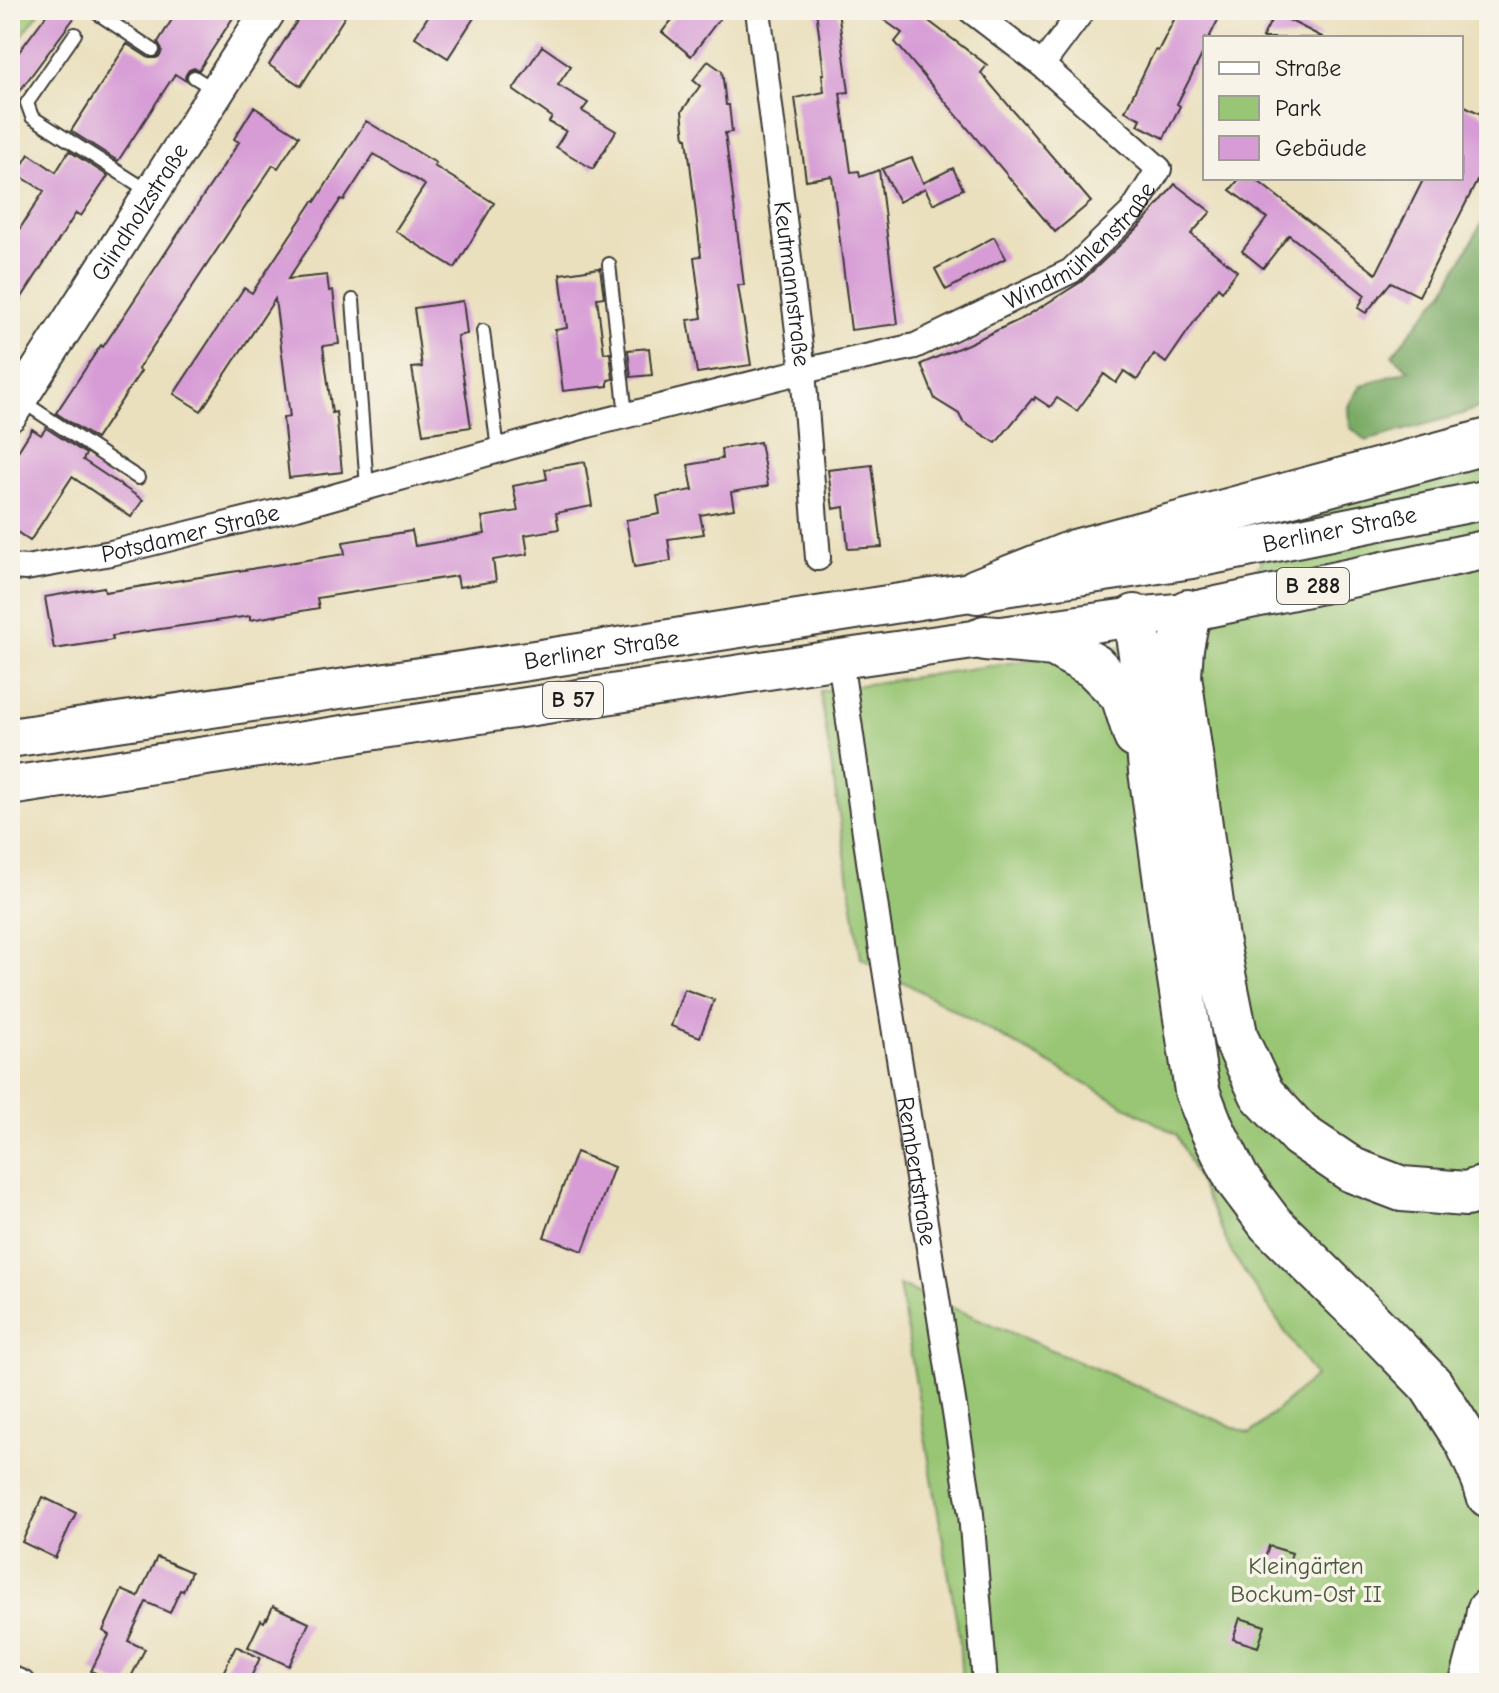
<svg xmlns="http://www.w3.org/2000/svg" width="1499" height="1693" viewBox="0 0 1499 1693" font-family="'Comic Neue',sans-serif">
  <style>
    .green { fill: #99c674; stroke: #5a7148; stroke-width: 2 }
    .forest { fill: #7aab66; stroke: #4b6441; stroke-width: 2 }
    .building { fill: #d79cd6 }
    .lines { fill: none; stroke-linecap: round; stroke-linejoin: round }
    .lane-casing { stroke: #3b3934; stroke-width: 16 }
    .street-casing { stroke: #3b3934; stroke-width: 28 }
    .secondary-casing { stroke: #3b3934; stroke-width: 38 }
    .primary-casing { stroke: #3b3934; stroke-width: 42 }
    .highway-casing { stroke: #3b3934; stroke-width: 48 }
    .lane { stroke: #fff; stroke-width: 12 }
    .street { stroke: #fff; stroke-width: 24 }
    .secondary { stroke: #fff; stroke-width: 34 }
    .primary { stroke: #fff; stroke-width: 38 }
    .highway { stroke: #fff; stroke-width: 44 }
    .labels { text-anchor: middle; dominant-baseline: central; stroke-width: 7; stroke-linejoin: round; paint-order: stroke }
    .shield { fill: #f7f3e8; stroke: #5e5c59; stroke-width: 2 }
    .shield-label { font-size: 22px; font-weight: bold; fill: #1c1c1c }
    .street-label { font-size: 24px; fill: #1c1c1c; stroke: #f7f3e8 }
    .park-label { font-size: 24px; fill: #48583b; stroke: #f7f3e8 }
  </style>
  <rect width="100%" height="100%" fill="#f7f3e8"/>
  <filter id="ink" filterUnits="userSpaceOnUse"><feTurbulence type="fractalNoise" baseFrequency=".0125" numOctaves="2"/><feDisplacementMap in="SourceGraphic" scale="16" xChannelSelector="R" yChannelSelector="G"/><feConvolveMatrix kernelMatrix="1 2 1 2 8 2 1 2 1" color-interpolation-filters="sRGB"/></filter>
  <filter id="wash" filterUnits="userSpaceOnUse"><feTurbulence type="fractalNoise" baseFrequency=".006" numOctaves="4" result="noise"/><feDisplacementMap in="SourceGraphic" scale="32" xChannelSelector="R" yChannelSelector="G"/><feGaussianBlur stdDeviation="1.8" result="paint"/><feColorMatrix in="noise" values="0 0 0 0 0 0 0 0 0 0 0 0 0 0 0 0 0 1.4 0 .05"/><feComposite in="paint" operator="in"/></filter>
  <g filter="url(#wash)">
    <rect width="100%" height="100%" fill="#eae0be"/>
    <path class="green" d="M 10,10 L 41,10 L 10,52 Z
      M 1489,463 L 1489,1590 L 1463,1683 L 962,1683 L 959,1635 L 899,1285 L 1250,1434 L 1315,1376 L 1233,1255 L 1177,1135 L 861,958 L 820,691 L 1206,634 L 1306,504 Z"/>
    <path class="forest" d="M 1489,210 L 1489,404 L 1462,414 L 1366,441 L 1350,427 L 1349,406 L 1360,386 L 1409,370 L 1392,355 L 1445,290 Z"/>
    <g id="blocks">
      <path class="building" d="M 50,10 L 80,10 L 10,104 L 10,64 Z
        M 178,10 L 238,10 L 199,70 L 194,68 L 189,70 L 185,76 L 186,81 L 175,74 L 118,161 L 71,131 L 127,44 L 149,58 L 156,58 L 160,56 L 162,50 L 158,42 Z
        M 304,10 L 349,10 L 301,86 L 269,65 Z
        M 432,10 L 479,10 L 448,58 L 415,37 Z
        M 680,10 L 726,10 L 691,56 L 662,32 Z
        M 816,10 L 838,10 L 849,92 L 840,93 L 851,172 L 859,171 L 860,177 L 879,170 L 898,324 L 851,330 L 832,176 L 806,180 L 795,98 L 824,92 L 822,74 L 824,74 Z
        M 870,10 L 914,10 L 987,65 L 981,73 L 1091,202 L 1055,232 L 895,42 L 902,33 Z
        M 1179,10 L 1223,10 L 1209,38 L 1205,38 L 1205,49 L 1177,104 L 1180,106 L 1164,138 L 1138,125 L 1141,119 L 1125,111 L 1155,50 L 1158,51 Z
        M 1275,13 L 1324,38 L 1262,38 Z
        M 542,46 L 571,66 L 558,85 L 588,103 L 582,111 L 616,131 L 593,169 L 556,147 L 566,131 L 549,122 L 552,117 L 513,90 Z
        M 708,61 L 722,71 L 726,105 L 729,105 L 732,132 L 725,133 L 744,285 L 738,285 L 751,365 L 697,373 L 688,320 L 702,318 L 694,257 L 701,256 L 687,138 L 685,138 L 682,111 L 700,86 L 693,80 Z
        M 1461,104 L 1489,118 L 1489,169 L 1482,184 L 1477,181 L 1419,296 L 1391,282 L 1366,313 L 1358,308 L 1365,295 L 1289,235 L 1263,268 L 1242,251 L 1267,218 L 1230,190 L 1240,178 L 1254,178 L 1376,274 L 1424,178 L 1461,178 Z
        M 254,107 L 299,136 L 278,168 L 273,165 L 138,369 L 141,371 L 96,439 L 56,413 L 101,345 L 103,347 L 239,142 L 234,139 Z
        M 366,121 L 436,163 L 434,166 L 494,203 L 455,268 L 395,231 L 425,185 L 374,154 L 344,200 L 341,199 L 288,279 L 327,275 L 329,291 L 333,290 L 339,344 L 323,346 L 332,413 L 336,412 L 342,472 L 289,478 L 283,418 L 290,417 L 275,299 L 201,411 L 174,394 L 244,288 L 252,293 L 313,201 L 315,202 Z
        M 69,151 L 108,176 L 81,216 L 76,213 L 10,316 L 10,244 L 44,191 L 17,174 L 29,154 L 56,172 Z
        M 912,158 L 923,183 L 953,168 L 963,189 L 933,204 L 925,188 L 899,202 L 882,169 Z
        M 1175,184 L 1211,212 L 1191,234 L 1237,271 L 1222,291 L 1218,287 L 1166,363 L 1154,354 L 1137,380 L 1124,371 L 1116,383 L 1104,374 L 1077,411 L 1057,398 L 1050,407 L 1035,397 L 1034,400 L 1032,399 L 996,443 L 963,422 L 959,414 L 935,399 L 921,364 L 968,344 L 1023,318 L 1081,282 L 1143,223 Z
        M 994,237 L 1006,258 L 946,290 L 935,269 Z
        M 600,268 L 604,297 L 597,298 L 604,353 L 610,353 L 613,379 L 608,380 L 608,386 L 563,391 L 555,330 L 567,328 L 560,274 Z
        M 463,301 L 467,334 L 457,336 L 471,427 L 423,434 L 412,368 L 422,367 L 414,308 Z
        M 649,348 L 652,375 L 631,377 L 628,350 Z
        M 46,428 L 86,454 L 83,460 L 143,500 L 131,517 L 72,477 L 30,541 L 10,527 L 10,464 L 32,429 L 41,435 Z
        M 760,442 L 768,486 L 731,492 L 734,509 L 700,515 L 704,534 L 668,539 L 671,561 L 634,567 L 626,520 L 660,514 L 657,496 L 693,490 L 688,465 L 722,459 L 721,449 Z
        M 585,462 L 592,506 L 556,513 L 559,529 L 525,535 L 528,554 L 493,560 L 496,581 L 459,587 L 457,576 L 317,598 L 319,608 L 250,620 L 250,616 L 112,636 L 113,640 L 54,649 L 45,597 L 104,587 L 105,592 L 345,554 L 343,542 L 412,531 L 415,546 L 485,534 L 482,517 L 518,511 L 513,486 L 547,479 L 545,469 Z
        M 872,465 L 882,547 L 848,549 L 844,507 L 833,509 L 828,470 Z
        M 684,989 L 714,1000 L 700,1037 L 671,1026 Z
        M 576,1152 L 614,1167 L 583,1251 L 544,1237 Z
        M 43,1497 L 76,1513 L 55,1558 L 22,1542 Z
        M 1269,1546 L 1292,1553 L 1285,1573 L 1263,1565 Z
        M 157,1557 L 191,1572 L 183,1591 L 180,1590 L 170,1613 L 146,1602 L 128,1641 L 145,1649 L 128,1683 L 118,1683 L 91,1671 L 109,1635 L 103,1631 L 122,1590 L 138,1597 Z
        M 273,1606 L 309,1623 L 289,1666 L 248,1647 L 261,1620 L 264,1622 L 266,1618 L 267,1619 Z
        M 1240,1618 L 1265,1626 L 1258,1647 L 1233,1639 Z
        M 236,1646 L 260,1658 L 248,1683 L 218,1683 Z"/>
    </g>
  </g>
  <g filter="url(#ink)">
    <use href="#blocks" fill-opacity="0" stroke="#3b3934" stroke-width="2"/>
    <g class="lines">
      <g class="lane-casing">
        <path id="lane" d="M 95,10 L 94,11 L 153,50
          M 75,34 L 27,103 L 32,117 L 150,192
          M 194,77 L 215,90
          M 609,264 L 626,415
          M 353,300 L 367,487
          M 483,331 L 498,450
          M 22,401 L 138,478"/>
      </g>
      <g class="street-casing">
        <g id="street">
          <path id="s1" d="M 758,10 L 803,371 L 818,558"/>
          <path d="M 1042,65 L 1083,10"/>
          <path id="s2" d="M 10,567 L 26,568 L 111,553 L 297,507 L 588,425 L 803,371 L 915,346 L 1071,271 L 1132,212 L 1159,169 L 1042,65 L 970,10"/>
          <path id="s3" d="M 840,659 L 881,944 L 971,1514 L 985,1683"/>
          <path d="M 10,1678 L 22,1683"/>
        </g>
      </g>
      <g class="secondary-casing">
        <g id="secondary">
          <path id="s4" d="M 10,414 L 269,10"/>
        </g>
      </g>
      <g class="primary-casing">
        <g id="primary">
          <path id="s5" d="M 10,738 L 528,661 L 977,591 L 1192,559 L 1489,499"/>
          <path d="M 10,786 L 840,659 L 1135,617 L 1188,612 L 1489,549"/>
        </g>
      </g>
      <g class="highway-casing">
        <path id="highway" d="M 977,591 L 1075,552 L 1489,441
          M 1188,612 L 1181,648 L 1179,676 L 1216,939 L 1236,1039 L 1262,1094 L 1300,1135 L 1352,1170 L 1402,1189 L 1466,1194 L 1489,1187
          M 1135,617 L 1141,654 L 1151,771 L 1172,926 L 1197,1091 L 1212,1129 L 1237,1179 L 1270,1223 L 1359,1311 L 1431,1385 L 1468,1443 L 1484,1479 L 1489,1495
          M 985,638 L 1054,644 L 1094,666 L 1123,695 L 1136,736
          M 1472,1683 L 1486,1631 L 1489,1611"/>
      </g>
      <use href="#lane" class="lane"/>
      <use href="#street" class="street"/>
      <use href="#secondary" class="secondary"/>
      <use href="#primary" class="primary"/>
      <use href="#highway" class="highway"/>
    </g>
  </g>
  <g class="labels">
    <g class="shield">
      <rect x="1277" y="568" width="72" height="36" rx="6"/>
      <rect x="543" y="682" width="60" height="36" rx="6"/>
    </g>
    <g class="shield-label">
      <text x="1313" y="586">B 288</text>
      <text x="573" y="700">B 57</text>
    </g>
    <g class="street-label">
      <text stroke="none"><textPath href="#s4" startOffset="240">Glindholzstraße</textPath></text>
      <text stroke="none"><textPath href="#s2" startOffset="1128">Windmühlenstraße</textPath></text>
      <text stroke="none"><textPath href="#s1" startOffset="276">Keutmannstraße</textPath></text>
      <text stroke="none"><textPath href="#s5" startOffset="1346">Berliner Straße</textPath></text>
      <text stroke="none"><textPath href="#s2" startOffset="184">Potsdamer Straße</textPath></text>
      <text stroke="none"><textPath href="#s5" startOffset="598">Berliner Straße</textPath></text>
      <text stroke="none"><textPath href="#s3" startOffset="518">Rembertstraße</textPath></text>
    </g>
    <g class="park-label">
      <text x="1306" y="1566">Kleingärten<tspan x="1306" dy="28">Bockum-Ost II</tspan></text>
    </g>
  </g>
  <rect width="1499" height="1693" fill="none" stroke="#f7f3e8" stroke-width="40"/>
  <rect x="1203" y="36" width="260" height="144" fill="#f7f3e8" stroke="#9f9d96" stroke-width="2"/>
  <rect x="1219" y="62" width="40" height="12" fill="#ffffff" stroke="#9f9d96" stroke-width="2"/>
  <text x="1275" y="76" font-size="24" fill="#1c1c1c">Straße</text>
  <rect x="1219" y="96" width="40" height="24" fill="#99c674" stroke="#9f9d96" stroke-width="2"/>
  <text x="1275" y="116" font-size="24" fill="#1c1c1c">Park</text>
  <rect x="1219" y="136" width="40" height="24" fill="#d79cd6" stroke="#9f9d96" stroke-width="2"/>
  <text x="1275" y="156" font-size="24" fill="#1c1c1c">Gebäude</text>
</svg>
